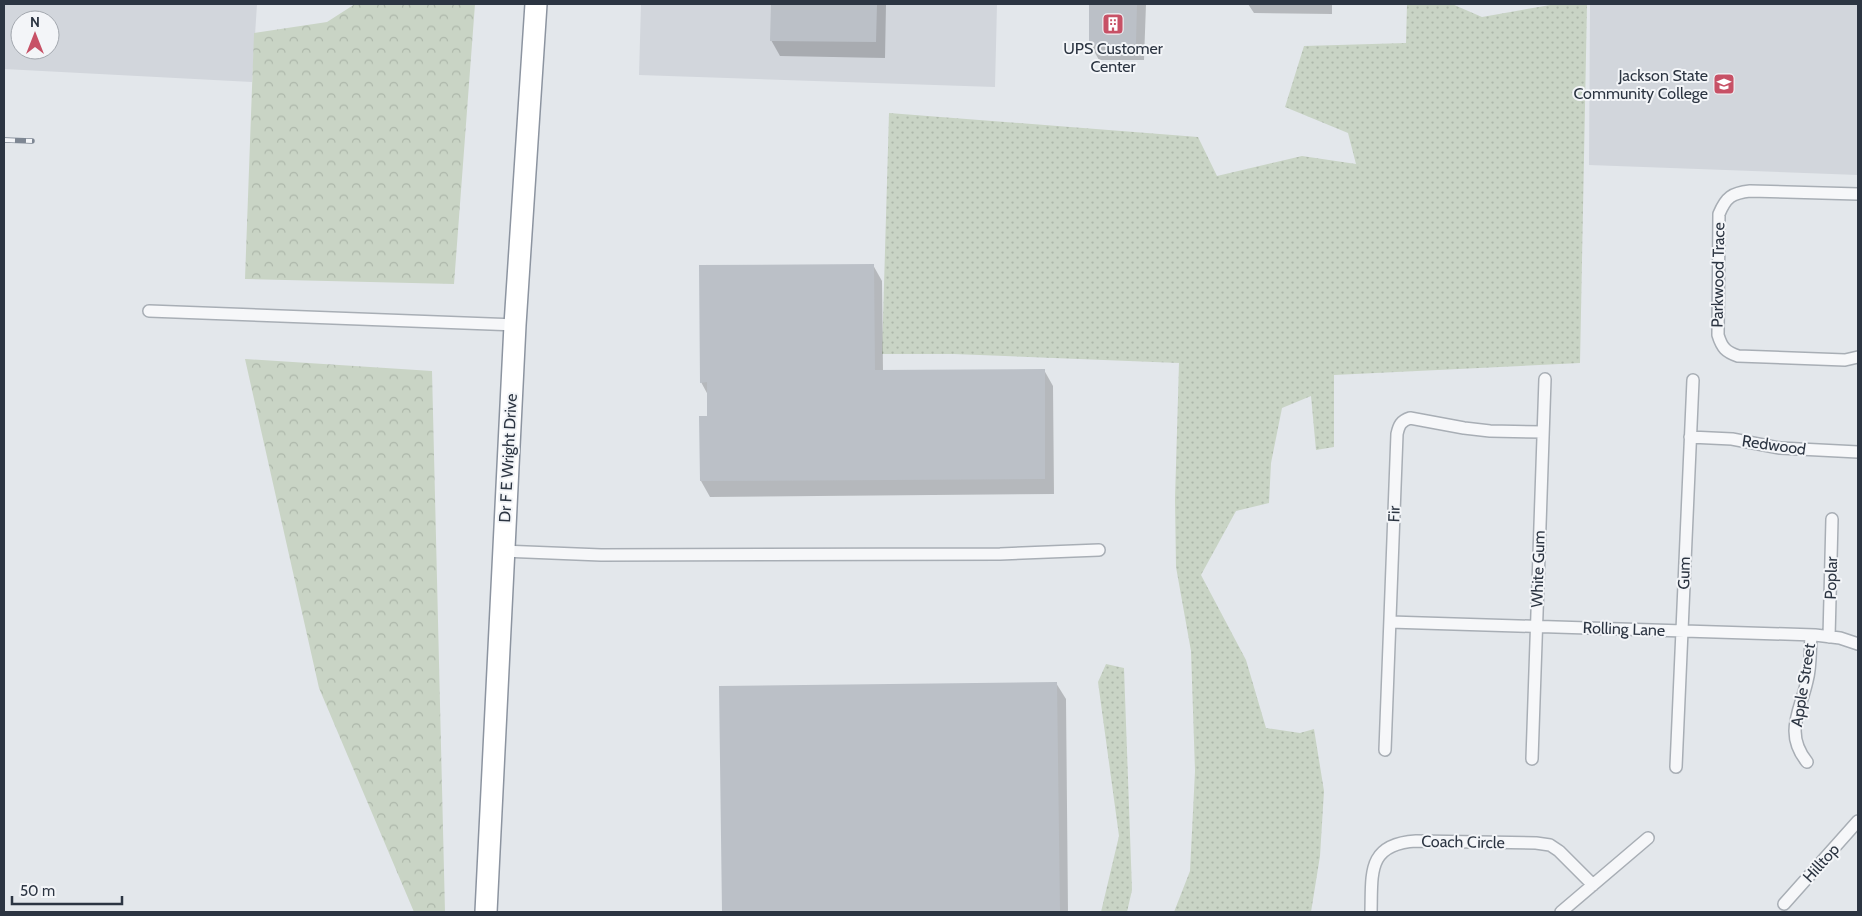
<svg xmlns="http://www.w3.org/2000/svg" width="1862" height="916" viewBox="0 0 1862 916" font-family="Cabin,sans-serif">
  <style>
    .built { fill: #d2d6dc; fill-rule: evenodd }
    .grass { fill: url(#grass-dots) }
    .forest { fill: url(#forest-crowns) }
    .shadow { fill: #0003 }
    .building { fill: #bbc0c7 }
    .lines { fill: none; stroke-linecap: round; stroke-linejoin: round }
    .street-casing { stroke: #a8aeb5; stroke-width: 14 }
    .highway-casing { stroke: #8c94a0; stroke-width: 24 }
    .street { stroke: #f6f7f9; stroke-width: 11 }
    .highway { stroke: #fff; stroke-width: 21 }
    .rail-casing { stroke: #7e8793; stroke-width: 5.5 }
    .rail { stroke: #f3f5f8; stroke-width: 4; stroke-dasharray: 11; stroke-linecap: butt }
    .labels { text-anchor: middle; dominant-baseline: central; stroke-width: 4; stroke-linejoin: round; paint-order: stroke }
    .poi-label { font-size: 16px; fill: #2c3542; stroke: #f3f5f8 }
    .street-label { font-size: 16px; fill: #2c3542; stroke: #f3f5f8 }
  </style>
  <defs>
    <pattern id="grass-dots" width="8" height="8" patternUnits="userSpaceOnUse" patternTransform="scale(1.25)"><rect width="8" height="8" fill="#c9d4c5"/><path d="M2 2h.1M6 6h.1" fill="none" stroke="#adb7aa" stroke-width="1.8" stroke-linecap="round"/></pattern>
    <pattern id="forest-crowns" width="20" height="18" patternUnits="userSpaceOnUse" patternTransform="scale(1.25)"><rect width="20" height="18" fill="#c9d4c5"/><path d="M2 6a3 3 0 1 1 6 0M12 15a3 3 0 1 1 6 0" fill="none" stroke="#adb7aa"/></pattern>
  </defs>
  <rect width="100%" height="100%" fill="#e3e7eb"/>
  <path class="built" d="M 4,4 L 257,4 L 252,82 L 4,69 ZM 20,20 L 50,20 L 50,50 L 20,50 Z
    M 641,4 L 997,4 L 995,87 L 639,75 Z
    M 1590,4 L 1858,4 L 1858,175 L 1589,165 Z"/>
  <path class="grass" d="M 1407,4 L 1452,4 L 1482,17 L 1556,4 L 1587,4 L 1580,363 L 1334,375 L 1334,447 L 1316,450 L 1311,396 L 1282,408 L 1271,463 L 1269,503 L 1236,511 L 1201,575 L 1246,660 L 1266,728 L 1300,733 L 1314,729 L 1324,791 L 1320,856 L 1311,912 L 1174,912 L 1190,871 L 1195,771 L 1191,651 L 1176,567 L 1175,499 L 1179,363 L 954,354 L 882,354 L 889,113 L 1198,137 L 1217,176 L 1302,156 L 1356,164 L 1348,133 L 1285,107 L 1304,46 L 1406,43 Z
    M 1106,664 L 1124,668 L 1132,890 L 1127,912 L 1101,912 L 1119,836 L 1098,682 Z"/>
  <path class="forest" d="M 355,4 L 475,4 L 454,284 L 245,279 L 254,33 L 327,22 Z
    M 245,359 L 432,371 L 445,912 L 414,912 L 319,688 Z"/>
  <path class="shadow" d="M 772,4 L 886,4 L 885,58 L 780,56 L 771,40 Z
    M 1090,4 L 1146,4 L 1144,60 L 1099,60 L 1090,44 Z
    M 1248,4 L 1332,4 L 1332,14 L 1254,13 Z
    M 873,265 L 882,281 L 883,371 L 1044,370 L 1053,386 L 1054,494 L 710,497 L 701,481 L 708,418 L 708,395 L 701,382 Z
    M 1056,683 L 1066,699 L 1068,912 L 724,912 L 721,687 Z"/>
  <path class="building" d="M 771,4 L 877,4 L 876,42 L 770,41 Z
    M 1089,4 L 1137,4 L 1136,44 L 1089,45 Z
    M 874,264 L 875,370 L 1045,369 L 1045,479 L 700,481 L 699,416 L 707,416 L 707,382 L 700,383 L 699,265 Z
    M 1057,682 L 1060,912 L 722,912 L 719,686 Z"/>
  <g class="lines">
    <g class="street-casing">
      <path id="street" d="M 1858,194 L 1750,191 C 1732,193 1726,197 1719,214 L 1718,335 C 1722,348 1726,352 1738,356 L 1845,360 L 1858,357
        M 149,311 L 515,325
        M 1690,437 L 1732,439 L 1780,448 L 1858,452
        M 503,551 L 601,555 L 1000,554 L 1099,550
        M 1390,622 L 1815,635 L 1840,638 L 1858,644
        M 1829,637 L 1832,519
        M 1385,750 L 1397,434 C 1399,425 1401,421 1410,418 L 1464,428 L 1490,431 L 1543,432
        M 1532,759 L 1545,379
        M 1807,762 C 1784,733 1800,712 1807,681 C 1811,667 1810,650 1811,635
        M 1676,767 L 1693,380
        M 1784,904 L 1858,821
        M 1371,912 C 1372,873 1367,844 1416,841 L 1536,843 L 1550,845 L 1559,851 L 1593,885
        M 1561,912 L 1648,838"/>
    </g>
    <g class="highway-casing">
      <path id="highway" d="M 486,912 L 515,325 L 536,4"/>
    </g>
    <use href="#street" class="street"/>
    <use href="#highway" class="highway"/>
    <g class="rail-casing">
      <path id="rail" d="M 4,140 L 32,141"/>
    </g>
    <use href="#rail" class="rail"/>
  </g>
  <defs>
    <g id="building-square" transform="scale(1.125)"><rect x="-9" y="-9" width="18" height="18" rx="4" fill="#c75166" stroke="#f3f5f8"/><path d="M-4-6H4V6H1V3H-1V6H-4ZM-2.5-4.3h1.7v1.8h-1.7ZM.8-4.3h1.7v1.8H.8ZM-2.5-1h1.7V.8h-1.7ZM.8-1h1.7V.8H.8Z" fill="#fff"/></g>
    <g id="university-square" transform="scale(1.125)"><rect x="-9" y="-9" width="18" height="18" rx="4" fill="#c75166" stroke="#f3f5f8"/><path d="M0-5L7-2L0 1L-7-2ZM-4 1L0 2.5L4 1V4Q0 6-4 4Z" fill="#fff"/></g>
  </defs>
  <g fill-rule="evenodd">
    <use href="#building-square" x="1113" y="24"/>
    <use href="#university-square" x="1724" y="84"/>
  </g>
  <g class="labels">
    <g class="poi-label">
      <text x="1113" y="48">UPS Customer<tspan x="1113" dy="18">Center</tspan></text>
      <text x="1708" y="75" text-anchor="end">Jackson State<tspan x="1708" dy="18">Community College</tspan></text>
    </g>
    <g class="street-label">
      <text transform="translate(1718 275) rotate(-89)">Parkwood Trace</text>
      <text transform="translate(1774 445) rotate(8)">Redwood</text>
      <text transform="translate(508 458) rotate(-87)">Dr F E Wright Drive</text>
      <text transform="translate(1394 514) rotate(-88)">Fir</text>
      <text transform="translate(1538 569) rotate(-88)">White Gum</text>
      <text transform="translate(1684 573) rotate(-88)">Gum</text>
      <text transform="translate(1831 578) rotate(-88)">Poplar</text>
      <text transform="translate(1624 629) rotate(2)">Rolling Lane</text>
      <text transform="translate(1803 685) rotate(-81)">Apple Street</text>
      <text transform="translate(1463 842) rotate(1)">Coach Circle</text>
      <text transform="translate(1821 863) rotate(-48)">Hilltop</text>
    </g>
  </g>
  <rect width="1862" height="916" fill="none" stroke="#2c3542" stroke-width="10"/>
  <g transform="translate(35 35)"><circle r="24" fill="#f3f5f8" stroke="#a3a8af"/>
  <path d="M0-4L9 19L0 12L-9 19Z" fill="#c75166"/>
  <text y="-8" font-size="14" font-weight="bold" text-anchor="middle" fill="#2c3542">N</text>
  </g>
  <path d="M12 896v8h110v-8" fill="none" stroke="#2c3542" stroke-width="2.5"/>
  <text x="20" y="896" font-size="15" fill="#2c3542" stroke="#f3f5f8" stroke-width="4" paint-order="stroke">50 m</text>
</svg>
